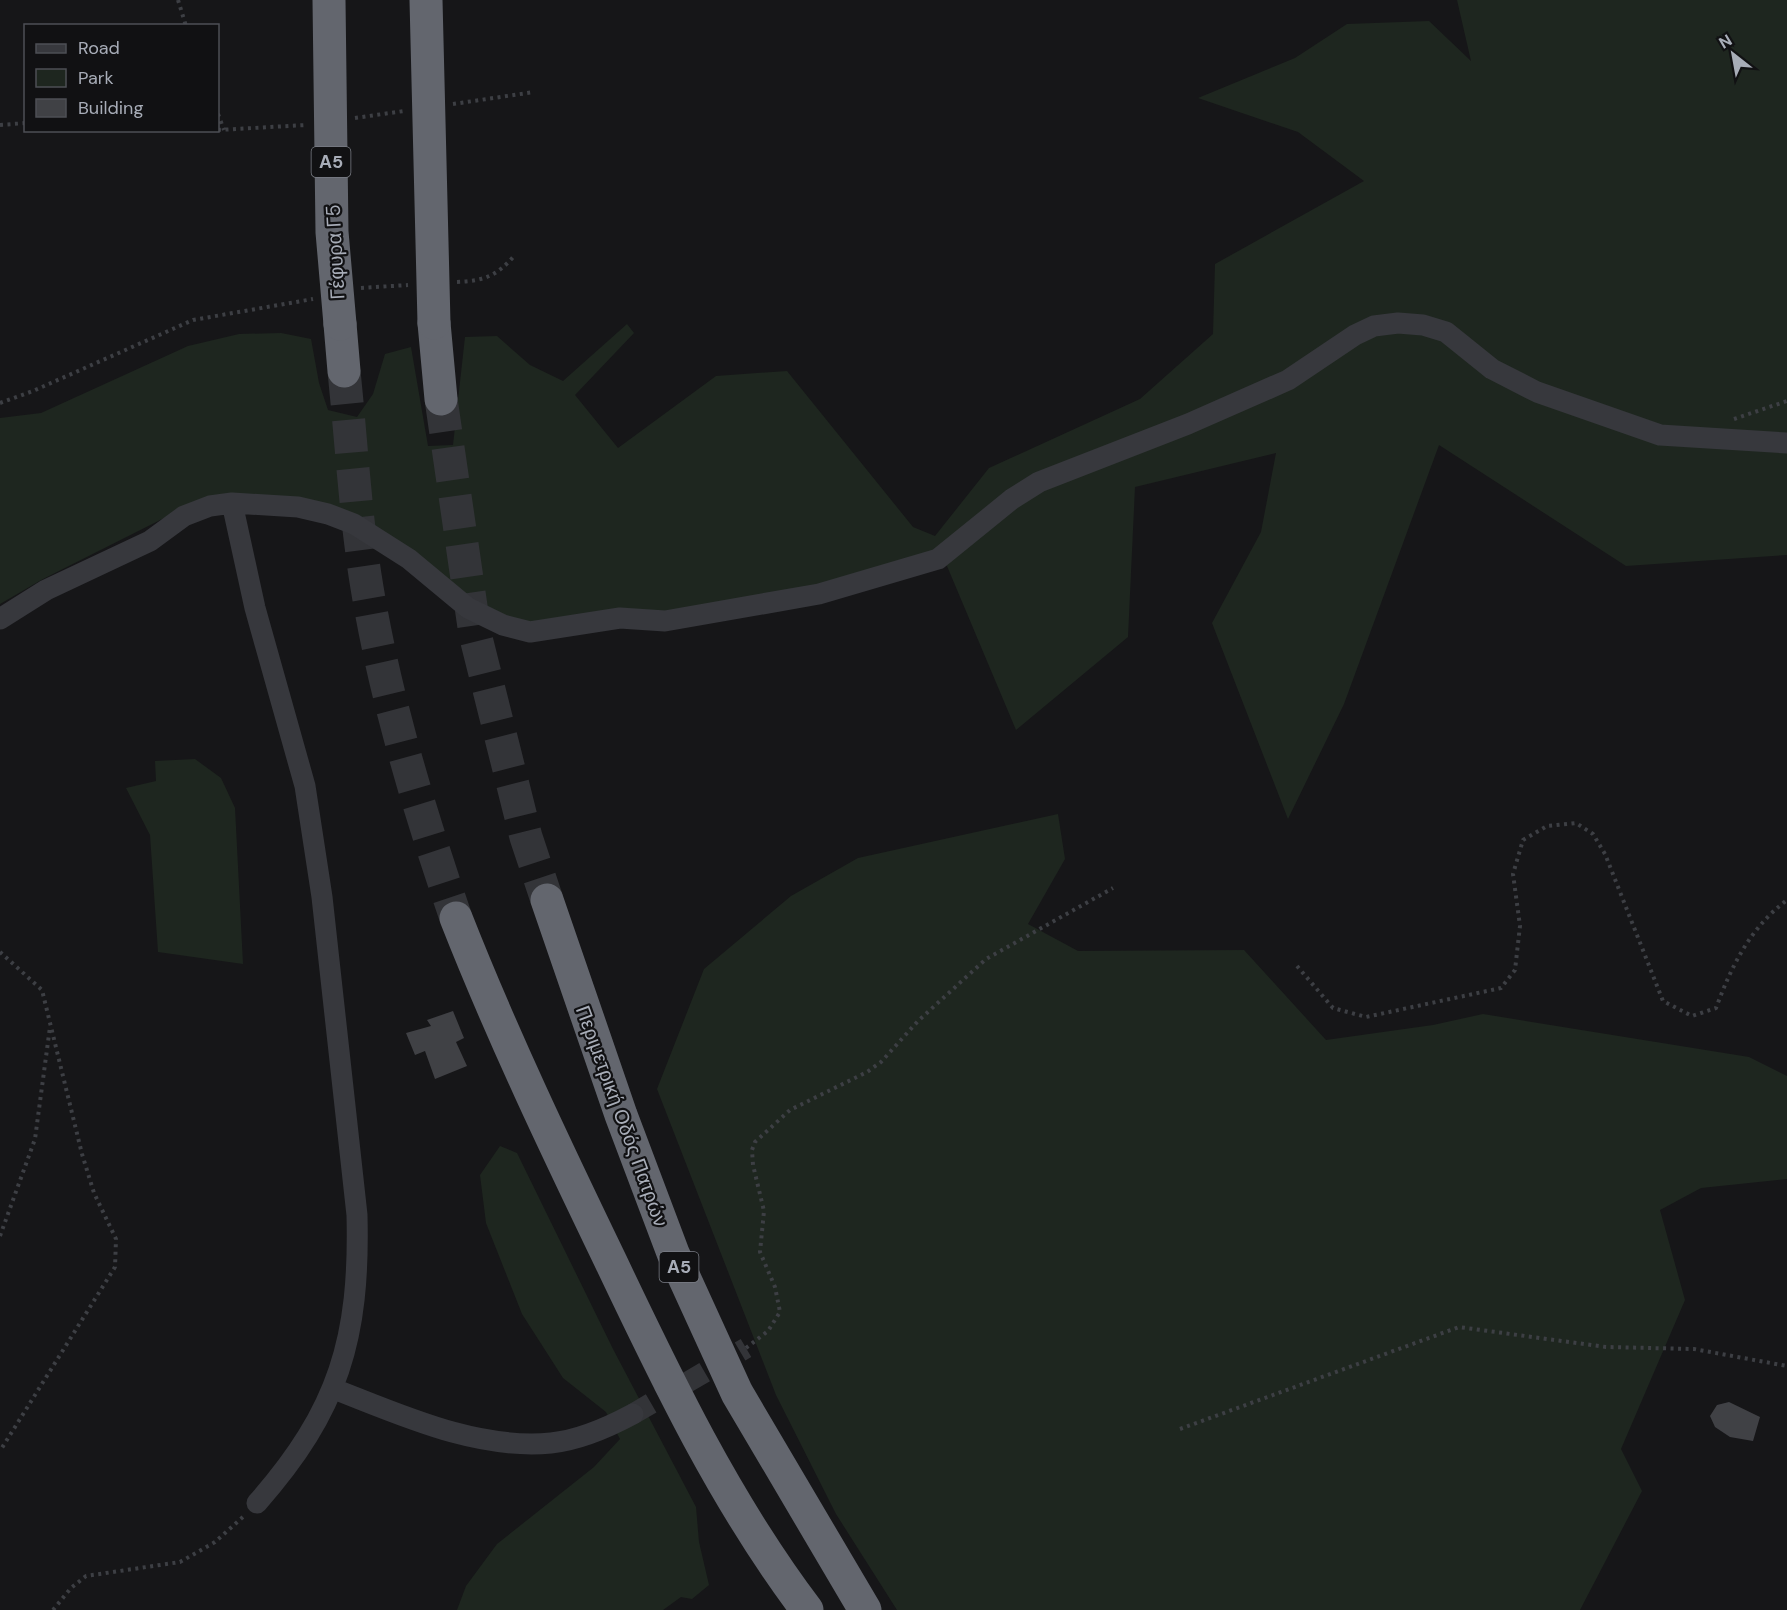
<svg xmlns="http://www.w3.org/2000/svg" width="1787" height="1610" viewBox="0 0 1787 1610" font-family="'DM Sans',sans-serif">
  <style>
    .green { fill: #1e261f }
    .building { fill: #404145 }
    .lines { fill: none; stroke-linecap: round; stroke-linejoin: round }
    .street-tunnel { stroke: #333438; stroke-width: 21; stroke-dasharray: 21 10; stroke-linecap: butt }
    .highway-tunnel { stroke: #333438; stroke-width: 33; stroke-dasharray: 33 16; stroke-linecap: butt }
    .path { stroke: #3d3f44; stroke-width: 4; stroke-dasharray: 3 4.5; stroke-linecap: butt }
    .street { stroke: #37383d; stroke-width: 21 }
    .highway { stroke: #63666e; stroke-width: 33 }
    .highway-bridge { stroke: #63666e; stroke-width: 33 }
    .labels { text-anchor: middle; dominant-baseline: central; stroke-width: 4.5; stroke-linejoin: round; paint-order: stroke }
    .shield { fill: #111113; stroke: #7b7e86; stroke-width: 1.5 }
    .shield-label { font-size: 18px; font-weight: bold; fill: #a8adb8 }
    .street-label { font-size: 20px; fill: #a8adb8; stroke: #111113 }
  </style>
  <rect width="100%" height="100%" fill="#161618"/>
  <path class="green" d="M 1457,0 L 1787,0 L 1787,555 L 1626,566 L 1439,445 L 1344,704 L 1288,819 L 1212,623 L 1261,532 L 1276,453 L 1135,487 L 1128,637 L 1016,730 L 939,547 L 921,557 L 807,588 L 675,613 L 534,627 L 481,607 L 322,505 L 184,508 L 43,579 L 0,604 L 0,418 L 41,413 L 188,346 L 239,334 L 281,333 L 311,339 L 319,383 L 328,410 L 357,417 L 373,394 L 385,354 L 411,347 L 428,446 L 453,445 L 465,337 L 497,336 L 530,365 L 563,381 L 627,324 L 634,333 L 575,395 L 618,448 L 716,376 L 787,371 L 913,527 L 935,536 L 989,468 L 1140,399 L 1213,334 L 1215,264 L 1364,181 L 1298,132 L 1198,98 L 1295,58 L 1347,24 L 1429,21 L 1471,61 Z
    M 195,759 L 221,778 L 235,808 L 243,964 L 158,952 L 150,835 L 126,788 L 156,781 L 155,761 Z
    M 1058,814 L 1065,859 L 1028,924 L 1078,951 L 1244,950 L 1326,1040 L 1433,1025 L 1483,1014 L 1749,1057 L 1787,1076 L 1787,1179 L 1701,1188 L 1660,1210 L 1685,1300 L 1621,1449 L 1642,1491 L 1580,1610 L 897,1610 L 836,1514 L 776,1395 L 657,1089 L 704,969 L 791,896 L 858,858 Z
    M 500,1146 L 517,1153 L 613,1349 L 696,1507 L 699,1542 L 709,1585 L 692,1599 L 681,1597 L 663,1610 L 457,1610 L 466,1586 L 497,1544 L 594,1467 L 620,1439 L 606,1412 L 563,1378 L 522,1314 L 486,1223 L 480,1175 Z"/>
  <path class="building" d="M 453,1011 L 464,1038 L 456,1042 L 467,1066 L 435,1079 L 425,1051 L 415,1055 L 406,1033 L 431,1026 L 427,1020 Z
    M 1729,1402 L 1760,1417 L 1753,1441 L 1730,1437 L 1715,1427 L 1710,1416 L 1717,1405 Z"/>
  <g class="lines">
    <path class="street-tunnel" d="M 633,1414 L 746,1348"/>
    <path class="highway-tunnel" d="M 344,371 C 351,439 355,508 365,575 C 383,691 418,807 456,918
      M 441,399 L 475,634 L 526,837 L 547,900"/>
    <path class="path" d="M 178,0 L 186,26
      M 453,104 L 534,92
      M 218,114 L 224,130
      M 355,118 L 404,111
      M 0,125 L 26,123
      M 218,130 L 306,125
      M 457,282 C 483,281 497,276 514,256
      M 361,288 L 408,285
      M 0,403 L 33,391 L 193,320 L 313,299
      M 1734,419 L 1787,401
      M 0,952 L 42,990 L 82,1154 L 94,1193 L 116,1239 L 115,1267 L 0,1451
      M 1297,966 L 1333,1008 L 1366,1017 L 1501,988 L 1515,970 L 1520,926 L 1513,874 L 1523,840 L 1547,826 L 1576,823 L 1593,834 L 1605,854 L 1663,1001 L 1692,1016 L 1716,1008 C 1732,965 1750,928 1787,900
      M 0,1236 L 35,1139 L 50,1027
      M 746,1348 L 768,1331 L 780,1312 L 775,1287 L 760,1252 L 764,1211 L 753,1165 L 752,1150 L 755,1142 L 790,1110 L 867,1072 L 881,1062 L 918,1021 L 986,959 L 1113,888
      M 1180,1429 L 1459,1327 L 1606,1347 L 1694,1349 L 1787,1366
      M 53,1610 L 71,1588 L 86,1576 L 180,1562 L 215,1542 L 245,1515"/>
    <path class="street" d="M 232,503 L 255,608 L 305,786 L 322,897 L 357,1215 C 360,1338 339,1410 257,1503
      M 0,619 L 46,590 L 150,541 L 184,516 L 210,506 L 232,503 L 298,507 L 328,514 L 354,524 L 409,559 L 468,608 L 503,625 L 530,632 L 620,618 L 665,621 L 819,594 L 938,559 L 1012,499 L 1039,482 L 1188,424 L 1288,380 L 1355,335 L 1374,326 L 1398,323 L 1423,325 L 1446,332 L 1492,369 L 1537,392 L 1660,435 L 1787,443
      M 334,1389 C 401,1415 476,1450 551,1443 C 580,1440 607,1428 633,1414"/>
    <path class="highway" d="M 434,323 L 441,399
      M 340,324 L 344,371
      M 547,900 L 621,1115 L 673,1253 L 737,1393 L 865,1610
      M 456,918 C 502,1035 556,1148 611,1262 C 668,1382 726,1503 807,1610"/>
    <path class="highway-bridge" d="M 329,0 L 332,232 L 340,324
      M 426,0 L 434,323"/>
  </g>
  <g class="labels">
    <g class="shield">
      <rect x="311.5" y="147" width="39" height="30" rx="4.5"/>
      <rect x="659.5" y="1252" width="39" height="30" rx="4.5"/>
    </g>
    <g class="shield-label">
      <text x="331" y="162">Α5</text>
      <text x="679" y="1267">Α5</text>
    </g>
    <g class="street-label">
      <text transform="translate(335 252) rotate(-93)">Γέφυρα Γ5</text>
      <text transform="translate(622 1116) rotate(70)">Περιμετρική Οδός Πατρών</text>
    </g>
  </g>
  <rect x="24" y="24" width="195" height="108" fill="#111113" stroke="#4d4f55" stroke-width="1.5"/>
  <rect x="36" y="44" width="30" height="9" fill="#37383d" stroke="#4d4f55" stroke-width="1.5"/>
  <text x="78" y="54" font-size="18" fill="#a8adb8">Road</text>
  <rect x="36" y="69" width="30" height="18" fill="#1e261f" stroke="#4d4f55" stroke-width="1.5"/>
  <text x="78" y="84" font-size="18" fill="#a8adb8">Park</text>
  <rect x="36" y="99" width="30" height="18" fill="#404145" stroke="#4d4f55" stroke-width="1.5"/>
  <text x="78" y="114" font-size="18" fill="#a8adb8">Building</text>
  <g transform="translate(1733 54) rotate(329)" stroke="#111113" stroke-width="4.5" paint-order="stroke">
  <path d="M0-4.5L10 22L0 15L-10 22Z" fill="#a8adb8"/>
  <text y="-9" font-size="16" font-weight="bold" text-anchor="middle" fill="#a8adb8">N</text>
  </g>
</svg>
